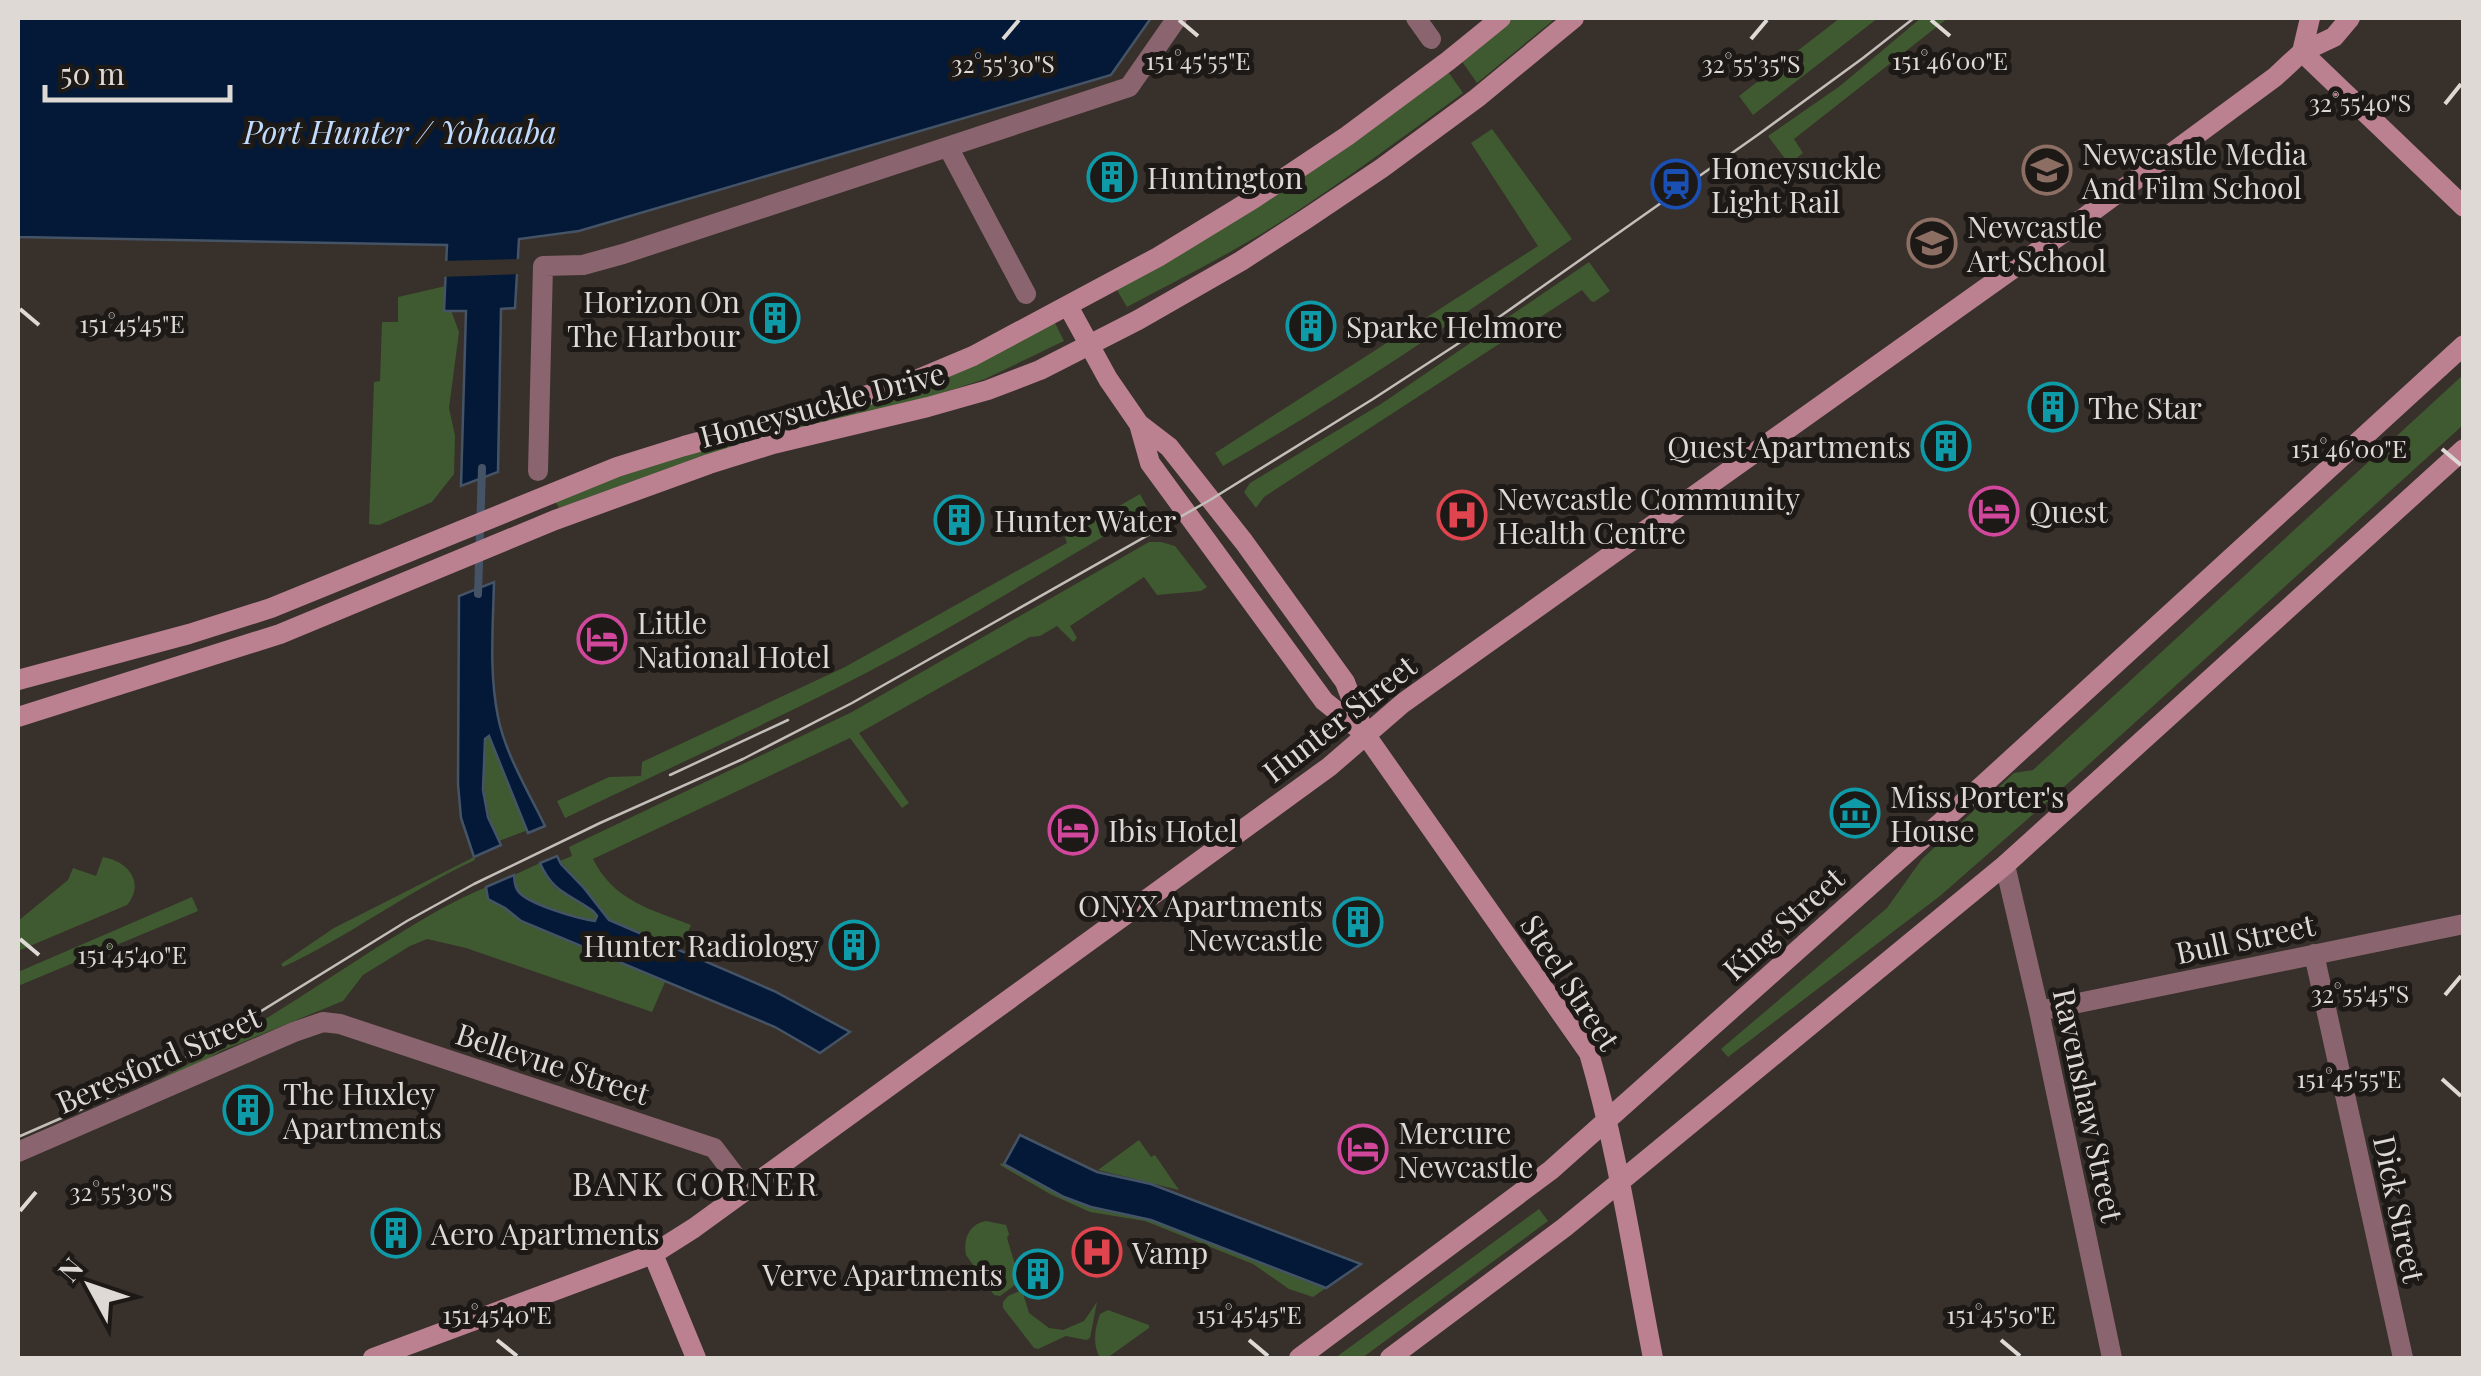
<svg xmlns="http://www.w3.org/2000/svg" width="2481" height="1376" viewBox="0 0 2481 1376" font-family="'Playfair Display',serif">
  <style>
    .green { fill: #3f5a30 }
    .water { fill: #031937; stroke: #455366; stroke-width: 2.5 }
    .pier { fill: #38302a }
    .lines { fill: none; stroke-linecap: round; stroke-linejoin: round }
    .stream { stroke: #455366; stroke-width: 8 }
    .street { stroke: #8a656f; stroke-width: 20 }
    .secondary { stroke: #bb8191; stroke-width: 20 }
    .tram { stroke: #c3beb9; stroke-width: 2.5 }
    .ticks { fill: none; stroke: #ded9d5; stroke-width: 4 }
    .labels { text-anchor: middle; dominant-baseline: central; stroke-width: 10; stroke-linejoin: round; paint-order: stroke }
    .poi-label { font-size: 30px; fill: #ded9d5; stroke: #1d1916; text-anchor: start }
    .street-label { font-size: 30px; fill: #ded9d5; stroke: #1d1916 }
    .water-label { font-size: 32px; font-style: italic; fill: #c1dbfe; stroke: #1d1916 }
    .neighbourhood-label { font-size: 32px; letter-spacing: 2.5px; fill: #ded9d5; stroke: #1d1916 }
    .ticks-label { font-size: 25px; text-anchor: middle; fill: #ded9d5; stroke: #1d1916; stroke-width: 10; stroke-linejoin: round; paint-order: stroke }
  </style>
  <rect width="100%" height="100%" fill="#38302a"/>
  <path class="green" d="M 1512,18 L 1556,18 L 1477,83 L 1461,60 Z
    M 1840,18 L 1878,18 L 1753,115 L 1739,96 Z
    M 1921,18 L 1948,18 L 1794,139 L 1803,153 L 1789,164 L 1768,136 L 1840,86 Z
    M 1447,70 L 1463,93 C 1403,137 1344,181 1282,221 C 1232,253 1179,279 1127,307 L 1117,290 Z
    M 1492,129 L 1572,239 C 1458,319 1344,397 1223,466 L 1215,453 L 1538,246 L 1471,143 Z
    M 1589,262 L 1610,291 L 1594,302 L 1591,301 L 1582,290 L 1264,497 L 1256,508 L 1244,492 L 1250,483 L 1381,404 Z
    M 450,285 L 452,313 L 459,332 L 449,408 L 455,436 L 454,474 L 432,502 L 379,525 L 369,524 L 374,382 L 380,381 L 382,322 L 398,322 L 398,297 Z
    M 1054,321 L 1064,341 L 985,379 L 927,398 L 784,433 L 696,458 L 559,508 L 554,499 L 639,466 L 865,402 Z
    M 2463,375 L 2463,425 L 2055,795 L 1940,896 L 1728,1057 L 1721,1049 L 1887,908 L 1922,859 L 2014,773 L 2033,770 Z
    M 1140,494 L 1147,507 L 1140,510 L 1142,514 C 1050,567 960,624 866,673 C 767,724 665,770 565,818 L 557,801 L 609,777 L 641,776 L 642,762 L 845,667 L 1067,543 L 1065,537 Z
    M 1149,542 L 1161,542 L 1175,546 L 1207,587 L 1201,591 L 1157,595 L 1144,577 L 1070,626 L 1077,638 L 1073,642 L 1057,626 L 1040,636 L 1030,637 L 859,733 L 909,803 L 902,808 L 850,738 L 593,859 C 614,901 650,909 691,925 L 679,952 L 609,920 L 596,902 L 560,861 L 572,856 L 569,847 L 852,712 Z
    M 490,736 L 528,830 L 499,841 C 481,802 483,781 485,739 Z
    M 103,857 C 127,861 146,882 127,905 L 18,951 L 18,921 L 68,880 L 73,868 L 96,876 Z
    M 474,857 L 475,860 C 408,891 350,936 283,967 L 281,964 L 334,928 Z
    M 540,863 L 554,887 L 593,911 L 597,916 L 595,921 C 579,919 527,904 518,891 C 514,885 515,882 514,875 Z
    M 486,887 L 488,899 L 505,908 L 521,921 L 665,982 L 652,1012 L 466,948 L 427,939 L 410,946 L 363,975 L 343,1001 L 221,1051 L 189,1070 L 143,1087 C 208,1056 268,1018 328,979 C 380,946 430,911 486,887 Z
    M 192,897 L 198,911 L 18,986 L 18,972 Z
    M 1139,1140 L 1151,1157 L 1155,1155 L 1179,1190 L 1098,1170 Z
    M 1001,1163 L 1064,1197 L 1091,1207 L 1151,1220 L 1326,1288 L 1313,1297 L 1289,1289 L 1253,1264 L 1145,1221 L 1090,1212 L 1050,1194 L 1000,1165 Z
    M 1539,1209 L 1548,1221 L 1362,1358 L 1335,1358 Z
    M 986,1221 L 1006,1225 L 1009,1234 L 1007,1238 L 1020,1281 L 1000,1296 L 994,1295 L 966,1255 C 963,1239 969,1224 986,1221 Z
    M 1022,1290 L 1029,1313 L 1049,1328 L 1063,1330 L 1084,1321 L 1097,1302 L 1090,1338 L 1086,1340 L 1066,1336 L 1038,1349 L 1034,1348 L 1003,1308 L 1003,1302 L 1008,1296 Z
    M 1108,1310 L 1149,1325 L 1149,1328 L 1107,1358 L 1100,1358 C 1092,1343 1095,1329 1100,1314 Z"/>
  <path class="water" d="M 18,18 L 1151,18 L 1111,75 L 579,231 L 519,239 L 515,308 L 501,309 L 498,472 L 461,486 L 466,311 L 444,311 L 447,245 L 18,237 Z
    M 494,582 C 493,627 489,673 498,717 C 505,753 529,793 545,826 L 528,833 L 489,736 L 485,739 L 483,790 L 488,817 L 501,845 L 474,857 L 461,818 L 458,784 L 459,596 Z
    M 557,856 L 561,864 L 584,888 L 609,920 L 774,991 L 850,1032 L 820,1053 L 775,1027 L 521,921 L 505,908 L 488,899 L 486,887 L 514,875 C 515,882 514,885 518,891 C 527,904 579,919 595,921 L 597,916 L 593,911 C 568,893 553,893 540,863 Z
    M 1020,1135 L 1097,1172 L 1151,1184 L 1361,1264 L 1326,1288 L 1151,1220 L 1091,1207 L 1064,1197 L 1004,1164 Z"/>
  <path class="pier" d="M 523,259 L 522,274 L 441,277 L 442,261 Z"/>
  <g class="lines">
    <path class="stream" d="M 478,594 L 482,468"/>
    <path class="street" d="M 1416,18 L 1431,39
      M 948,147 L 1026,294
      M 538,471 L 543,266 L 583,265 L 623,254 L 1129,87 L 1177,18
      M 2005,865 L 2039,1011 L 2112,1358
      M 2314,954 L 2403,1358
      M 2039,1011 L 2464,924
      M 18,1152 L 294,1032 L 323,1022 L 340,1024 L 714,1148 L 746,1190"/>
    <path class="secondary" d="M 2302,52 L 2464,207
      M 2302,52 L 2310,18
      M 1068,306 L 1108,379 L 1139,424 L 1169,447 L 1244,542 L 1345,682 L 1364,732
      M 1139,424 L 1150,463 L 1324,701 L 1365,734 L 1589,1053 C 1618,1152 1633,1257 1653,1358
      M 18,680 L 189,634 L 271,608 L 617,467 L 684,446 L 904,385 L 973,356 L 1158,257 L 1253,199 L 1347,136 L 1448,61 L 1501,18
      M 18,717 L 280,634 L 555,520 L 709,464 L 773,444 L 928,407 L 988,390 L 1040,370 L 1138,320 L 1241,261 L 1306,219 L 1382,168 L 1477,98 L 1574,18
      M 653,1254 L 696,1358
      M 373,1358 L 653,1254 L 694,1228 L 1329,767 L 1403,703 L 2066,231 L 2275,77 L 2302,52 L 2334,37 L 2350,18
      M 1299,1358 L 1551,1170 L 1984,784 L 2464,345
      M 1390,1358 L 1565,1227 L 2005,865 L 2464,449"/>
    <path class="tram" d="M 670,775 L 788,720
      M 18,1137 L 121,1092 L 185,1058 L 407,921 L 474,884 L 600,823 L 743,759 L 852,703 L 1210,500 L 1373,399 L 1502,315 L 1759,134 L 1863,58 L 1914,18"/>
  </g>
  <path class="ticks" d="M 1179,20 L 1198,36M 1931,20 L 1950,36M 1003,39 L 1019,20M 1751,39 L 1767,20M 2445,104 L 2461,84M 20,309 L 39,325M 2442,449 L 2461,465M 20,939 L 39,955M 2445,995 L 2461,976M 2442,1079 L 2461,1096M 20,1211 L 36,1192M 497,1340 L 517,1356M 1249,1340 L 1268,1356M 2001,1340 L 2020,1356"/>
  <defs>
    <g id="university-ring" transform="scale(2.5)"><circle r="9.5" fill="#1d1916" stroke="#8d6e63" stroke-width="1.5"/><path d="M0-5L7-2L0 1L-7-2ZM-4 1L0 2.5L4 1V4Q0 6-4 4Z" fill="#8d6e63"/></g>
    <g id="building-ring" transform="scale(2.5)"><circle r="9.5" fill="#1d1916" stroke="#0f9aa8" stroke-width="1.5"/><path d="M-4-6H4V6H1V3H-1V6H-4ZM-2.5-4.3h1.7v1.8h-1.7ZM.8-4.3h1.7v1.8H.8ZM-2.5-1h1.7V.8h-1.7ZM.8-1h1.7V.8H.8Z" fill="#0f9aa8"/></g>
    <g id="station-ring" transform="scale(2.5)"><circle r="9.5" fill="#1d1916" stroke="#1a4fb4" stroke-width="1.5"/><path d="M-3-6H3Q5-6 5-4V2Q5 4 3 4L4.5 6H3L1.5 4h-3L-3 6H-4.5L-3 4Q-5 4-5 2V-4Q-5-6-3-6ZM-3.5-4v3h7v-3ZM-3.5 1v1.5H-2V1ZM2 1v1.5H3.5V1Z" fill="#1a4fb4"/></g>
    <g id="hotel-ring" transform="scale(2.5)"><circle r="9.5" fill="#1d1916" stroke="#d1479c" stroke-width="1.5"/><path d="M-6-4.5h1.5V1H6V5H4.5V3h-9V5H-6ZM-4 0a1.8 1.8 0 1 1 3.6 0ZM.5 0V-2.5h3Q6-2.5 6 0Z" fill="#d1479c"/></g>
    <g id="hospital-ring" transform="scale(2.5)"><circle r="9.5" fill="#1d1916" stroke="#e0444e" stroke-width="1.5"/><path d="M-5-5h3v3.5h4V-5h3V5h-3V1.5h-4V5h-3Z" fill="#e0444e"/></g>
    <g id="museum-ring" transform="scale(2.5)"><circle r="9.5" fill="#1d1916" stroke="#0f9aa8" stroke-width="1.5"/><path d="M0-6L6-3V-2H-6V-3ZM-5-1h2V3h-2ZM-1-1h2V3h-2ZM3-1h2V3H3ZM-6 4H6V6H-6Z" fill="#0f9aa8"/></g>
  </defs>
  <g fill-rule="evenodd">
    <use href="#university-ring" x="2047" y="170"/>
    <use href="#building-ring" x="1112" y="177"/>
    <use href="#station-ring" x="1676" y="184"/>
    <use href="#university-ring" x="1932" y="243"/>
    <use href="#building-ring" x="775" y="318"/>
    <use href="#building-ring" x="1311" y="326"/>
    <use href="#building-ring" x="2053" y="407"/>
    <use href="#building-ring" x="1946" y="446"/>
    <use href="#hotel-ring" x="1994" y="511"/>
    <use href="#hospital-ring" x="1462" y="515"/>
    <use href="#building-ring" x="959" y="520"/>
    <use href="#hotel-ring" x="602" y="639"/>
    <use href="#museum-ring" x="1855" y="813"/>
    <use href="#hotel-ring" x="1073" y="830"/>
    <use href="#building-ring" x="1358" y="922"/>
    <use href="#building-ring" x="854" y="945"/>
    <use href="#building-ring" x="248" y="1110"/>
    <use href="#hotel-ring" x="1363" y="1149"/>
    <use href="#building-ring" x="396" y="1233"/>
    <use href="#hospital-ring" x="1097" y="1252"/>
    <use href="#building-ring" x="1038" y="1274"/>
  </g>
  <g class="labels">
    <g class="poi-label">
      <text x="2082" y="153">Newcastle Media<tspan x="2082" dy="34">And Film School</tspan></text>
      <text x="1711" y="167">Honeysuckle<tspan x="1711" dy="34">Light Rail</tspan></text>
      <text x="1147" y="177">Huntington</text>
      <text x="1967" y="226">Newcastle<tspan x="1967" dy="34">Art School</tspan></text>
      <text x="740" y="301" text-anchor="end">Horizon On<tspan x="740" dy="34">The Harbour</tspan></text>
      <text x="1346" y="326">Sparke Helmore</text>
      <text x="2088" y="407">The Star</text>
      <text x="1911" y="446" text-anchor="end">Quest Apartments</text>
      <text x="1497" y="498">Newcastle Community<tspan x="1497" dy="34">Health Centre</tspan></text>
      <text x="2029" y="511">Quest</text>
      <text x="994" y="520">Hunter Water</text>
      <text x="637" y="622">Little<tspan x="637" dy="34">National Hotel</tspan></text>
      <text x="1890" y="796">Miss Porter's<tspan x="1890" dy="34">House</tspan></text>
      <text x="1108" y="830">Ibis Hotel</text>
      <text x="1323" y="905" text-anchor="end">ONYX Apartments<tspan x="1323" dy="34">Newcastle</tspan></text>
      <text x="819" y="945" text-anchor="end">Hunter Radiology</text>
      <text x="283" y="1093">The Huxley<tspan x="283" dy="34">Apartments</tspan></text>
      <text x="1398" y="1132">Mercure<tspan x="1398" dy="34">Newcastle</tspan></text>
      <text x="431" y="1233">Aero Apartments</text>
      <text x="1132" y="1252">Vamp</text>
      <text x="1003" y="1274" text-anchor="end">Verve Apartments</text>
    </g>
    <g class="street-label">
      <text transform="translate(822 404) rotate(-15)">Honeysuckle Drive</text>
      <text transform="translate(1339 718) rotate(-38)">Hunter Street</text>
      <text transform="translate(1783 923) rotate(-42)">King Street</text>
      <text transform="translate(2245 938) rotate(-12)">Bull Street</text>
      <text transform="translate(1571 982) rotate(57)">Steel Street</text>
      <text transform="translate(158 1059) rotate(-24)">Beresford Street</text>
      <text transform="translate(553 1063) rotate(18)">Bellevue Street</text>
      <text transform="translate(2089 1105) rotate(78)">Ravenshaw Street</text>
      <text transform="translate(2400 1209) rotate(78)">Dick Street</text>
    </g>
    <g class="water-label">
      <text x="400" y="130">Port Hunter / Yohaaba</text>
    </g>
    <g class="neighbourhood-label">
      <text x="696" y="1182">BANK CORNER</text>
    </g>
  </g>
  <g class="ticks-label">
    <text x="1198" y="70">151°45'55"E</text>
    <text x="1950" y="70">151°46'00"E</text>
    <text x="1003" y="73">32°55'30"S</text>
    <text x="1751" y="73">32°55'35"S</text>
    <text x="2360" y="112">32°55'40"S</text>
    <text x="132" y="333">151°45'45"E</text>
    <text x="2349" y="458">151°46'00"E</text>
    <text x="132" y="964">151°45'40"E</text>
    <text x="2360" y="1003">32°55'45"S</text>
    <text x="2349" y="1088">151°45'55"E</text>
    <text x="121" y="1201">32°55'30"S</text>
    <text x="497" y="1324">151°45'40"E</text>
    <text x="1249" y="1324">151°45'45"E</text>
    <text x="2001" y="1324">151°45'50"E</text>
  </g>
  <rect width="2481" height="1376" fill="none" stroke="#ded9d5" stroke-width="40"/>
  <g transform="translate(90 1286) rotate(310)" stroke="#1d1916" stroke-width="8" paint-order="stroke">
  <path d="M0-8L18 38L0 25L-18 38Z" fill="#ded9d5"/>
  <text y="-15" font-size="28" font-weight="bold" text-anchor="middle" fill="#ded9d5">N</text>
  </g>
  <path d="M45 85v15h185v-15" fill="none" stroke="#ded9d5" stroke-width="5"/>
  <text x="60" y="85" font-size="30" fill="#ded9d5" stroke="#1d1916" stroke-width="8" paint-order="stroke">50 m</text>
</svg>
